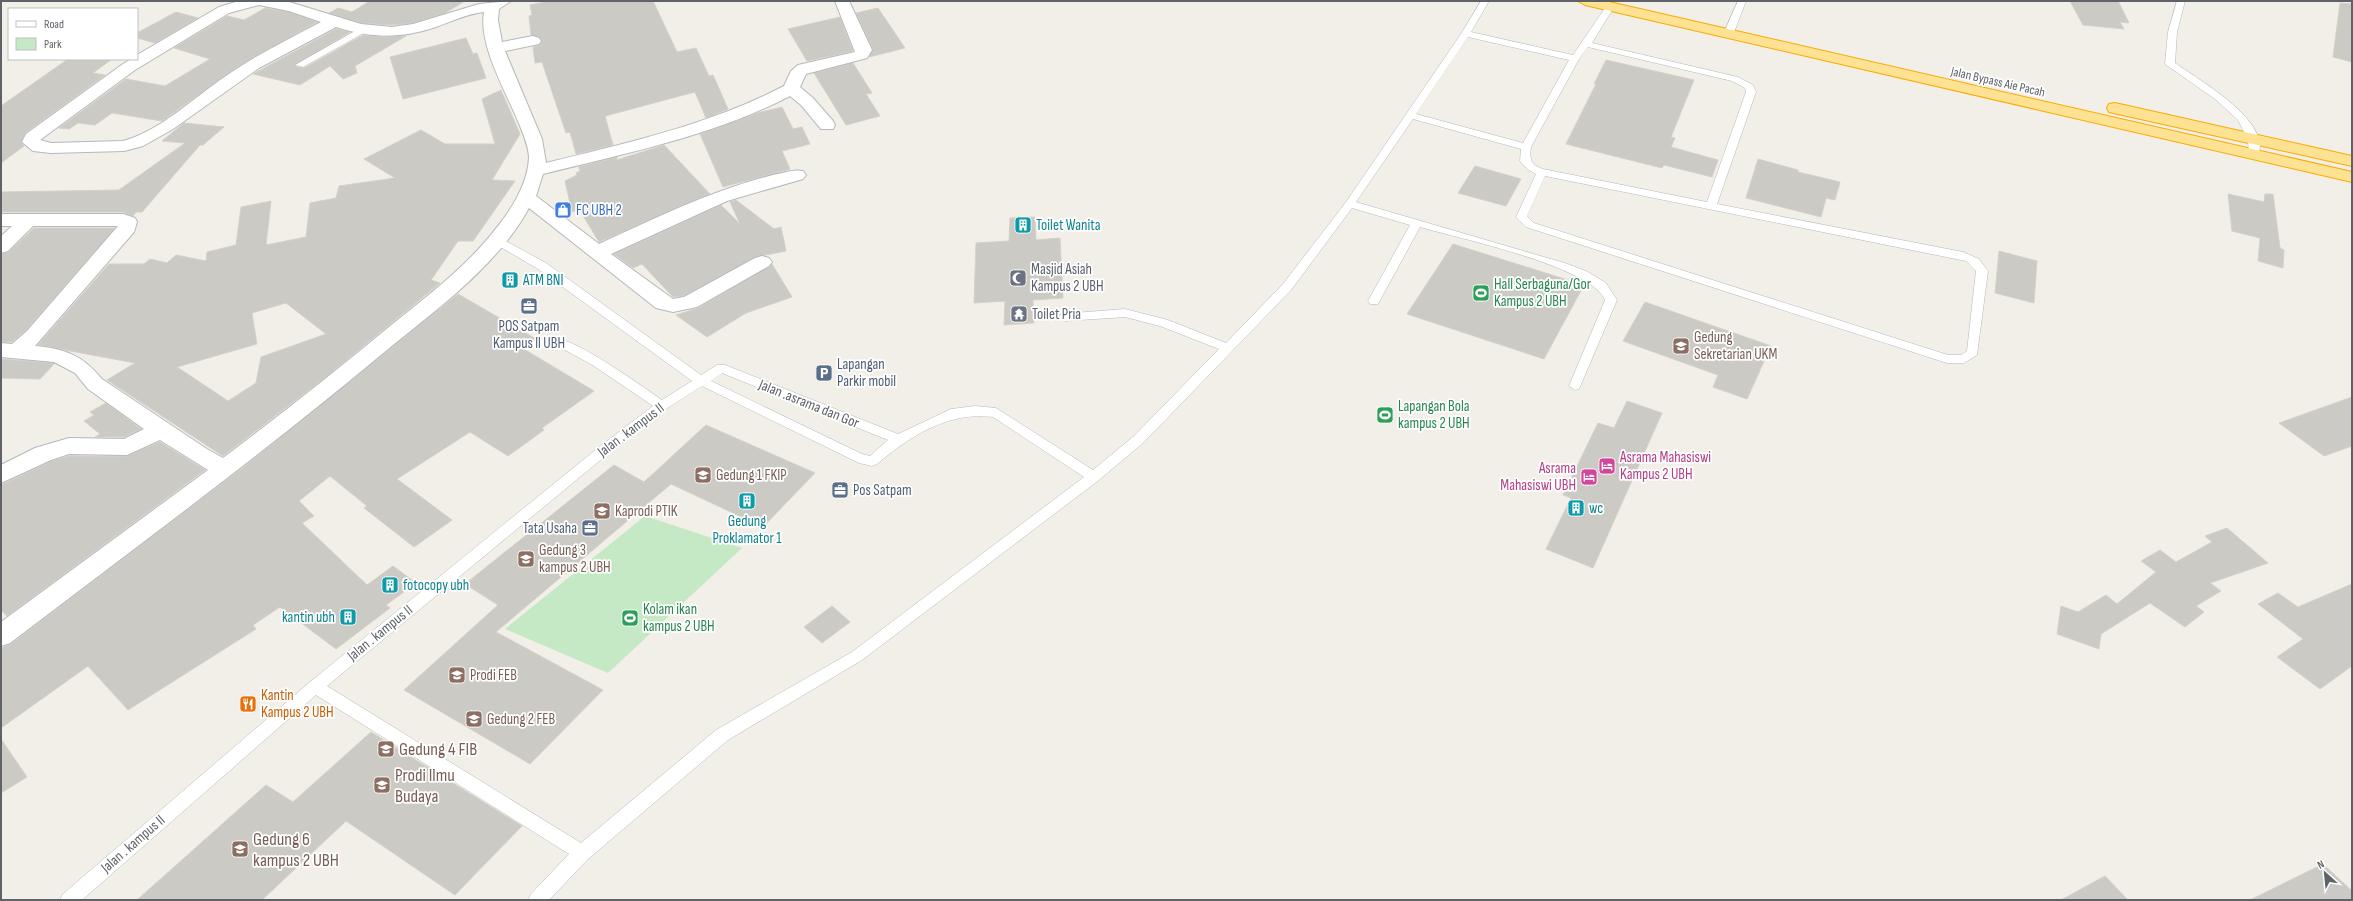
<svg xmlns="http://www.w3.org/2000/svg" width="2353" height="901" viewBox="0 0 2353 901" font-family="'Sofia Sans Condensed',sans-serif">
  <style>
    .green { fill: #c5e8c5 }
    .building { fill: #cccac5; stroke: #d6d1c6; fill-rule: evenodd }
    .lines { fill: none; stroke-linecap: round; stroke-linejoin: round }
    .lane-casing { stroke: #b5b8bc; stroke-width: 1 }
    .street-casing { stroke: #b5b8bc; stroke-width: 2 }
    .highway-casing { stroke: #f9ab00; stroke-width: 2 }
    .lane { fill: #fff; fill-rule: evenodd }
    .street { fill: #fff; fill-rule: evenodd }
    .highway { fill: #fde293; fill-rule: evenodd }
    .labels { text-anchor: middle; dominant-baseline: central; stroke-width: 3.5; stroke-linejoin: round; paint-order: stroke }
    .far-street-label { font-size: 13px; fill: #5f6368; stroke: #fff }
    .shop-label { font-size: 15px; fill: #366cbe; stroke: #fff; text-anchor: start }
    .culture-label { font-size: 15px; fill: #0d838f; stroke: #fff; text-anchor: start }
    .worship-label { font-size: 15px; fill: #5b616d; stroke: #fff; text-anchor: start }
    .leisure-label { font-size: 15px; fill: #27864d; stroke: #fff; text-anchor: start }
    .service-label { font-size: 15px; fill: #4e5e75; stroke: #fff; text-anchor: start }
    .education-label { font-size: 15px; fill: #785e54; stroke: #fff; text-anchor: start }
    .street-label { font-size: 15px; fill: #5f6368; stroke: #fff }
    .hotel-label { font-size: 15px; fill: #b23c85; stroke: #fff; text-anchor: start }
    .food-label { font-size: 15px; fill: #c56008; stroke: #fff; text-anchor: start }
    .near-education-label { font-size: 18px; fill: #785e54; stroke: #fff; text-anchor: start }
  </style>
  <rect width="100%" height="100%" fill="#f1efe8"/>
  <path class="green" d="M 645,516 L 742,548 L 608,673 L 505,629 Z"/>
  <path class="building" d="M 370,1 L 465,1 L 445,13 L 413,23 L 392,25 L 361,23 L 329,13 L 338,8 L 352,12 Z
    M 549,1 L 653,1 L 677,52 L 696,48 L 709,76 L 713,75 L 728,109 L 706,118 L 695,92 L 605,116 L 613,145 L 576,154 L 570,132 L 566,133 L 542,62 L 535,63 L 533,47 L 540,45 L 542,40 L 539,37 L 531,35 L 529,16 L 532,15 L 530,5 Z
    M 2070,1 L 2118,1 L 2129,23 L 2120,22 L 2124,29 L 2083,25 Z
    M 2340,3 L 2352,4 L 2352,62 L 2333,57 Z
    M 265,8 L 289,12 L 317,22 L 237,67 L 162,121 L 112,113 L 95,125 L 78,123 L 69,129 L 59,128 L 126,79 L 165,86 L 210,59 L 174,48 L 227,16 L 244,20 Z
    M 878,8 L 905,48 L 869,57 L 873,49 L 856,13 Z
    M 176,12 L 198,18 L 155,43 L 137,38 L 137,33 Z
    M 840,17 L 853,51 L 807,61 L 788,29 Z
    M 336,29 L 350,32 L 294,66 L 304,68 L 363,35 L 386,37 L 406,36 L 355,66 L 357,73 L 343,79 L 330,66 L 300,85 L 253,74 Z
    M 466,38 L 473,54 L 477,53 L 486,78 L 403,99 L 390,57 Z
    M 68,59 L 112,59 L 93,73 L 105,75 L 25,133 L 21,142 L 24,146 L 1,163 L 1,106 Z
    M 1606,60 L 1694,80 L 1671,137 L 1675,138 L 1671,147 L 1718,160 L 1712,177 L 1664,165 L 1662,168 L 1566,144 L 1596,84 L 1594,84 Z
    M 853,63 L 872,93 L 866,94 L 880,116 L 846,125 L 814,73 Z
    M 501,90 L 520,134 L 492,180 L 515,181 L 473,241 L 458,241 L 431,280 L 440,283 L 327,376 L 223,456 L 107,380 L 135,363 L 38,345 L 109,264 L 144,264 L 150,259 L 167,263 L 176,255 L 206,261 L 207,252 L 236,245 L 241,207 L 271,201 L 266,245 L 306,237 L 310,203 L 336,198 L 339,186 L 395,178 L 364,159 L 421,130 L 445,144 L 495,144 L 482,99 ZM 286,303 L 326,334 L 261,357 L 256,383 L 228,401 L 177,367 L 257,344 L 252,313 Z
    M 782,107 L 793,129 L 802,127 L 810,144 L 782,151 L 790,169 L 723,187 L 700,134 L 757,113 Z
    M 184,123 L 224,127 L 203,145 L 200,145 L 142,212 L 136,212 L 133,216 L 123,212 L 1,212 L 1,192 L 119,190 L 185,143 L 162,141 Z
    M 664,145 L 710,194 L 599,242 L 579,209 L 572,212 L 565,181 L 577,175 L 576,173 L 580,171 L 579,167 L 617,157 L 617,160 Z
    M 1758,159 L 1798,170 L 1798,172 L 1840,182 L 1835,200 L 1826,198 L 1821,217 L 1746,198 Z
    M 1475,166 L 1521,179 L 1506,206 L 1458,193 Z
    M 2228,194 L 2264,202 L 2265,194 L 2273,194 L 2280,248 L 2284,250 L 2283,268 L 2258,261 L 2260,238 L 2232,231 Z
    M 736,200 L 774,229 L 781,227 L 786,251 L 755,257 L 683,296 L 673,297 L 642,264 L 633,268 L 614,254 L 721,205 L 740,224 L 730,202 Z
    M 1035,217 L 1036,240 L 1060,238 L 1063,298 L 1033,300 L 1034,323 L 1004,325 L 1005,301 L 974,303 L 976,243 L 1009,241 L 1010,218 Z
    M 34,228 L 115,228 L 26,330 L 12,342 L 1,342 L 1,254 L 9,252 Z
    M 1453,244 L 1584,285 L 1544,359 L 1407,314 Z
    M 1999,251 L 2037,261 L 2034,303 L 1995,293 Z
    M 772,264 L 792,297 L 746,313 L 707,337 L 676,315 L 698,308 Z
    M 458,294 L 536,339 L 522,348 L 594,391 L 542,428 L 544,430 L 508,456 L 470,432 L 397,479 L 452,520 L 414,547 L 364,508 L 367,506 L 330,476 L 299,501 L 314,516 L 302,523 L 367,585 L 393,566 L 416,583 L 386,605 L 390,608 L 336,649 L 280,607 L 253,625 L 256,629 L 128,710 L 88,666 L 1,728 L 1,648 L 11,644 L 245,466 Z
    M 1645,302 L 1771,346 L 1747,399 L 1713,387 L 1718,375 L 1623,341 Z
    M 1,359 L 54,363 L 54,364 L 40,379 L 1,378 Z
    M 2352,397 L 2352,446 L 2324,456 L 2279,423 Z
    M 1627,401 L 1662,413 L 1593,568 L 1546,549 L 1571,498 L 1563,495 L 1598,423 L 1614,428 Z
    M 106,403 L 141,429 L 124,437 L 95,437 L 100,434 L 84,421 L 94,415 L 90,412 Z
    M 706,425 L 815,473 L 763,527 L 671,484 L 496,632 L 603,690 L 530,764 L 404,690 L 498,605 L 465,584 L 614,465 L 644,482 Z
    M 160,442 L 205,470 L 7,616 L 1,610 L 1,485 L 52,461 L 69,456 L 127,456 Z
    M 2227,528 L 2268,563 L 2210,583 L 2221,591 L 2196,606 L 2204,612 L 2185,627 L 2150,603 L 2101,634 L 2099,649 L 2057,634 L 2061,606 L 2078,612 L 2106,595 L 2117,604 L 2156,572 L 2141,561 L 2160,550 L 2176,562 L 2212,542 L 2205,536 Z
    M 2352,584 L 2352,666 L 2320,689 L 2277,657 L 2303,639 L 2258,604 L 2278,593 L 2298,607 Z
    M 832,606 L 850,622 L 822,643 L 804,627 Z
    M 371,732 L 522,826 L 455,895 L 346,821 L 262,900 L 137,900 L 266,785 L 293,802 Z
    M 1,739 L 27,777 L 1,793 Z
    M 2323,864 L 2352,891 L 2352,900 L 2250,900 Z
    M 2105,876 L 2128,900 L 2061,900 Z"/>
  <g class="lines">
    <g class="lane-casing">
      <path id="lane" d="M 1481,1 L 1489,1 L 1471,32 L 1573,55 L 1607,5 L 1613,5 L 1614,7 L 1592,43 L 1738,77 L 1753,85 L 1756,92 L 1717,204 L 1963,252 L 1979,259 L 1988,271 L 1977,355 L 1964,363 L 1947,363 L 1526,227 L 1516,217 L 1536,174 L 1527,169 L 1520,161 L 1521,149 L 1413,119 L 1356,202 L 1568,264 L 1588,272 L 1606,283 L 1617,300 L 1579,389 L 1575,390 L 1569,386 L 1605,300 C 1591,266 1457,238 1420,227 L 1378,304 L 1370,304 L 1368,301 L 1410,225 L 1352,208 L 1291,290 L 1144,442 L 1099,480 L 862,660 L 728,740 L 588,859 L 549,900 L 528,900 L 531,894 L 569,854 L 316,695 L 82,900 L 60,900 L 63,894 L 310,682 L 599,447 L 653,406 L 594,366 L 558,346 L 556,343 L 558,340 C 572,336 646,389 662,400 L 692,381 L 538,269 L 492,242 L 492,238 L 500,238 L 546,263 L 701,375 L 717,365 L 725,365 L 898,434 L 951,409 L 975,406 L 996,408 L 1093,470 L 1134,436 L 1219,349 L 1160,326 L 1125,317 L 1065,321 L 1059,317 L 1061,314 L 1125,309 L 1168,320 L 1226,343 L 1283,284 L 1346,202 L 1461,34 ZM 1468,37 L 1569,60 L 1523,143 L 1416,114 ZM 1588,47 L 1732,81 L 1745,88 L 1746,92 L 1707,202 L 1543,169 C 1531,165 1529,159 1531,147 L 1579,59 ZM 1545,176 L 1966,261 L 1976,271 L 1967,351 L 1961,355 L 1948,355 L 1534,223 L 1527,216 ZM 722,373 L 888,440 L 870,456 L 862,454 L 711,381 ZM 702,386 L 859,463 L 872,466 L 877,464 C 909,437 948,411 993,417 L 1084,477 L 852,652 L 716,730 L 581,843 L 327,686 L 609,453 L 666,409 Z
        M 1738,1 L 1746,1 L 1733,35 L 1725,37 L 1723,35 Z
        M 2177,1 L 2185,1 L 2177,32 L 2175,63 C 2196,78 2276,123 2257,157 L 2249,157 L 2248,140 L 2238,120 L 2215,99 L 2165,64 L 2168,32 Z
        M 364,26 L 369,29 L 367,31 L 303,67 L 295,65 Z"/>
    </g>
    <g class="street-casing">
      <path id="street" d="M 239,1 L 286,1 L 361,24 L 392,27 L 413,24 L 479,4 L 511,1 L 499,9 L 498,20 L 502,42 L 533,36 L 539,38 L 541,41 L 539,44 L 505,51 L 542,139 L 546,163 C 627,143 709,125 784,86 L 791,71 L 798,65 L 855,52 L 835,1 L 849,1 L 872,50 L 867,58 L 806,74 L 800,87 L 813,98 L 833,121 L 835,125 L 833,129 L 821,129 L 801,105 L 790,96 C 713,136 627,153 543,174 L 536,196 L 599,244 C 656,218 713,190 773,175 C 783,173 793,169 803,171 L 806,175 L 803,179 L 727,201 L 611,254 L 673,299 L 684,297 L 755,258 L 762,256 L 769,258 L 772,262 L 769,266 L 697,307 L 673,312 L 656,308 L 529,208 C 496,268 434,311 382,354 C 261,455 135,548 10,643 L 1,646 L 1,622 L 208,470 L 160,440 L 127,455 L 69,454 L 51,460 L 1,483 L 1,465 L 35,448 L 69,438 L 124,439 L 144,429 L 88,389 L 75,373 L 54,362 L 1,357 L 1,343 L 12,344 L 27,331 L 118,226 L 33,226 L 8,251 L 1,253 L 1,236 L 12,226 L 1,226 L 1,214 L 123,214 L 135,218 L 137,222 L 134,232 L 35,346 C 66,349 82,355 102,379 L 207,449 L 223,458 C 280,415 335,372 389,327 C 426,297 465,268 494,231 C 510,212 528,184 529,158 C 529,148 524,136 520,126 C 508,95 478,46 484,12 C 467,14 452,21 436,27 C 401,39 370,38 336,27 L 259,68 L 173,129 L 143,146 L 124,151 L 51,153 L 33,151 L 22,142 L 26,134 L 123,64 L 131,59 L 137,59 L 137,55 L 219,7 ZM 259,5 L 289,11 L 321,22 C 289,39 256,55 226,76 C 193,98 162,130 123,141 L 51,143 L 40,140 L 135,70 L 229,13 Z"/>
    </g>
    <g class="highway-casing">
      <path id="highway" d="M 1578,1 L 1605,1 L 2352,172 L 2352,182 L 1585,5 Z
        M 2115,103 L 2352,156 L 2352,166 L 2109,112 L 2107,108 L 2109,104 Z"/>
    </g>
    <use href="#lane" class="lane"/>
    <use href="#street" class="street"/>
    <use href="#highway" class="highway"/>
  </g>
  <defs>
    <g id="shop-square" transform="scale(0.9)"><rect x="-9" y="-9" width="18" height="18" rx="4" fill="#3f7fe0" stroke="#fff"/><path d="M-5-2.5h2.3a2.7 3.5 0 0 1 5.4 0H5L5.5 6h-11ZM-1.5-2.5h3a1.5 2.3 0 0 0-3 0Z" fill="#fff"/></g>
    <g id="building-square" transform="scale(0.9)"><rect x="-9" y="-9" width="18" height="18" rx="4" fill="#0f9aa8" stroke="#fff"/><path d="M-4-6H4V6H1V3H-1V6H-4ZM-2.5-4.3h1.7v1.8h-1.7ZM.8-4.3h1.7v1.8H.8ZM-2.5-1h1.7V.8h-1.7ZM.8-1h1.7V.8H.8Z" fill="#fff"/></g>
    <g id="mosque-square" transform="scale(0.9)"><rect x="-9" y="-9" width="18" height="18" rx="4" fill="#6b7280" stroke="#fff"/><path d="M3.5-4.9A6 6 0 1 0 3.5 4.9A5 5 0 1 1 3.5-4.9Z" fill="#fff"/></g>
    <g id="stadium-square" transform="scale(0.9)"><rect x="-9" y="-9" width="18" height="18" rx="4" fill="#2e9e5b" stroke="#fff"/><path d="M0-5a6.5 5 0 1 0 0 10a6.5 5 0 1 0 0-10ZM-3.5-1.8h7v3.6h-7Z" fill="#fff"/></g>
    <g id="office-square" transform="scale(0.9)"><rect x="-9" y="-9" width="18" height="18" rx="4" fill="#5c6f8a" stroke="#fff"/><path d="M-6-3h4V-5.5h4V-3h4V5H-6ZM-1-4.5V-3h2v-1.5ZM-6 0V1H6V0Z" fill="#fff"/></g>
    <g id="temple-square" transform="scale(0.9)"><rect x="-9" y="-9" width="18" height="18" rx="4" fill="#6b7280" stroke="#fff"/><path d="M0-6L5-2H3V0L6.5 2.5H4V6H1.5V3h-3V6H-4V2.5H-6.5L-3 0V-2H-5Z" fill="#fff"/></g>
    <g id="university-square" transform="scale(0.9)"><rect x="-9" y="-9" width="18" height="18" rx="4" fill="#8d6e63" stroke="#fff"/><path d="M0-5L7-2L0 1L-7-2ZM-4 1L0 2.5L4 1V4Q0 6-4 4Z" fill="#fff"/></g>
    <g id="parking-square" transform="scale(0.9)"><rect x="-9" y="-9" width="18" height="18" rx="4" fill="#5c6f8a" stroke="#fff"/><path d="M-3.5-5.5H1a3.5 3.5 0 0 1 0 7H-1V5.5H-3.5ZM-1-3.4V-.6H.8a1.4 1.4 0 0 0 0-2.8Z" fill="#fff"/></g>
    <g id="hotel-square" transform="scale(0.9)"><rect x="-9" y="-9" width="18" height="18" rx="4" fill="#d1479c" stroke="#fff"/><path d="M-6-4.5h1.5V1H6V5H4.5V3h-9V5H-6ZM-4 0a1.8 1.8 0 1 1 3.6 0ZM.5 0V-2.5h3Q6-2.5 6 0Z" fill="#fff"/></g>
    <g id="restaurant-square" transform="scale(0.9)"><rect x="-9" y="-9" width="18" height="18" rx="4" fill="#e8710a" stroke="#fff"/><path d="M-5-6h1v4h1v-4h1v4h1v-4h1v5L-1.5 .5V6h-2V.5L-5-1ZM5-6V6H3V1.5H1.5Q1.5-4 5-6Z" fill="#fff"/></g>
  </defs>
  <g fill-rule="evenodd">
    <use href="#shop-square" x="563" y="210"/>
    <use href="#building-square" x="1023" y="225"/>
    <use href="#mosque-square" x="1018" y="278"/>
    <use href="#building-square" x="510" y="280"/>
    <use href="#stadium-square" x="1481" y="293"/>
    <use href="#office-square" x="529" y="306"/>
    <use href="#temple-square" x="1019" y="314"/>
    <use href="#university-square" x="1681" y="346"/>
    <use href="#parking-square" x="824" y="373"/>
    <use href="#stadium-square" x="1385" y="415"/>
    <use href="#hotel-square" x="1607" y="466"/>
    <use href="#university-square" x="703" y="475"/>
    <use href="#hotel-square" x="1589" y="477"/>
    <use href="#office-square" x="840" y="490"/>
    <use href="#building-square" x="747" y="501"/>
    <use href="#building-square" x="1576" y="508"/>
    <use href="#university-square" x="602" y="511"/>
    <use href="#office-square" x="590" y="528"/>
    <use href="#university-square" x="526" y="559"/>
    <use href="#building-square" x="390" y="585"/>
    <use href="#building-square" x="348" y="617"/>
    <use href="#stadium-square" x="630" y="618"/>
    <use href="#university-square" x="457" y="675"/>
    <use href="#restaurant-square" x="248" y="704"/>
    <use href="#university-square" x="474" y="719"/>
    <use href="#university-square" x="386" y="749"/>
    <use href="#university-square" x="382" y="785"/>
    <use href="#university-square" x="240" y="849"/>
  </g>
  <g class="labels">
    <g class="far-street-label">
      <text transform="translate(1998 82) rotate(13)">Jalan Bypass Aie Pacah</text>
    </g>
    <g class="shop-label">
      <text x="576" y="210">FC UBH 2</text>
    </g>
    <g class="culture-label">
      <text x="1036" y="225">Toilet Wanita</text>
      <text x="523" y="280">ATM BNI</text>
      <text x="1589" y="508">wc</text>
      <text x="747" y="521" text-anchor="middle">Gedung<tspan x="747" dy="17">Proklamator 1</tspan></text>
      <text x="403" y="585">fotocopy ubh</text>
      <text x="335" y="617" text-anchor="end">kantin ubh</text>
    </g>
    <g class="worship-label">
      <text x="1031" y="269">Masjid Asiah<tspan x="1031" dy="17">Kampus 2 UBH</tspan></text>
      <text x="1032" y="314">Toilet Pria</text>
    </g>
    <g class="leisure-label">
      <text x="1494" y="284">Hall Serbaguna/Gor<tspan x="1494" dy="17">Kampus 2 UBH</tspan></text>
      <text x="1398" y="406">Lapangan Bola<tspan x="1398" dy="17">kampus 2 UBH</tspan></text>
      <text x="643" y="609">Kolam ikan<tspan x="643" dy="17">kampus 2 UBH</tspan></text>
    </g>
    <g class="service-label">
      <text x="529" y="326" text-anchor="middle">POS Satpam<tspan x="529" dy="17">Kampus ll UBH</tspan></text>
      <text x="837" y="364">Lapangan<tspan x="837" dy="17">Parkir mobil</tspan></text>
      <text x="853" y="490">Pos Satpam</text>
      <text x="577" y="528" text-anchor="end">Tata Usaha</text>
    </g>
    <g class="education-label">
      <text x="1694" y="337">Gedung<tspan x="1694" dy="17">Sekretarian UKM</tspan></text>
      <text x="716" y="475">Gedung 1 FKIP</text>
      <text x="615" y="511">Kaprodi PTIK</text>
      <text x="539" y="550">Gedung 3<tspan x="539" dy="17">kampus 2 UBH</tspan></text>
      <text x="470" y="675">Prodi FEB</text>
      <text x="487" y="719">Gedung 2 FEB</text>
    </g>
    <g class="street-label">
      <text transform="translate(809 404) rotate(22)">Jalan .asrama dan Gor</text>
      <text transform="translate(631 430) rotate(-37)">Jalan . kampus II</text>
      <text transform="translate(380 633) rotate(-39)">Jalan . kampus II</text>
      <text transform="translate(133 844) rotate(-41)">Jalan . kampus II</text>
    </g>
    <g class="hotel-label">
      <text x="1620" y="457">Asrama Mahasiswi<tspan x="1620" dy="17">Kampus 2 UBH</tspan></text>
      <text x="1576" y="468" text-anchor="end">Asrama<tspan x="1576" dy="17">Mahasiswi UBH</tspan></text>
    </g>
    <g class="food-label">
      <text x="261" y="695">Kantin<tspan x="261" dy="17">Kampus 2 UBH</tspan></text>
    </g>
    <g class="near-education-label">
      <text x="399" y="749">Gedung 4 FIB</text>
      <text x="395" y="775">Prodi Ilmu<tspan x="395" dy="21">Budaya</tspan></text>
      <text x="253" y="839">Gedung 6<tspan x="253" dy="21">kampus 2 UBH</tspan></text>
    </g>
  </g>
  <rect width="2353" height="901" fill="none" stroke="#5f6368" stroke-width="4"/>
  <rect x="8" y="8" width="130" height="52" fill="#ffffff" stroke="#bfc1c3"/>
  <rect x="16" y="21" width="20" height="6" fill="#ffffff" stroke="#bfc1c3"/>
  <text x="44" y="28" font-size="12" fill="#5f6368">Road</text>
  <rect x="16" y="38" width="20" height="12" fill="#c5e8c5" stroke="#bfc1c3"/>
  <text x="44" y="48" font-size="12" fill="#5f6368">Park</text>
  <g transform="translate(2325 873) rotate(333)" stroke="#ffffff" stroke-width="3" paint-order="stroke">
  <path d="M0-3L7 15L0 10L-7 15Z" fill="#5f6368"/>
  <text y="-6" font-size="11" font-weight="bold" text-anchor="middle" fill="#5f6368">N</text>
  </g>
</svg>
